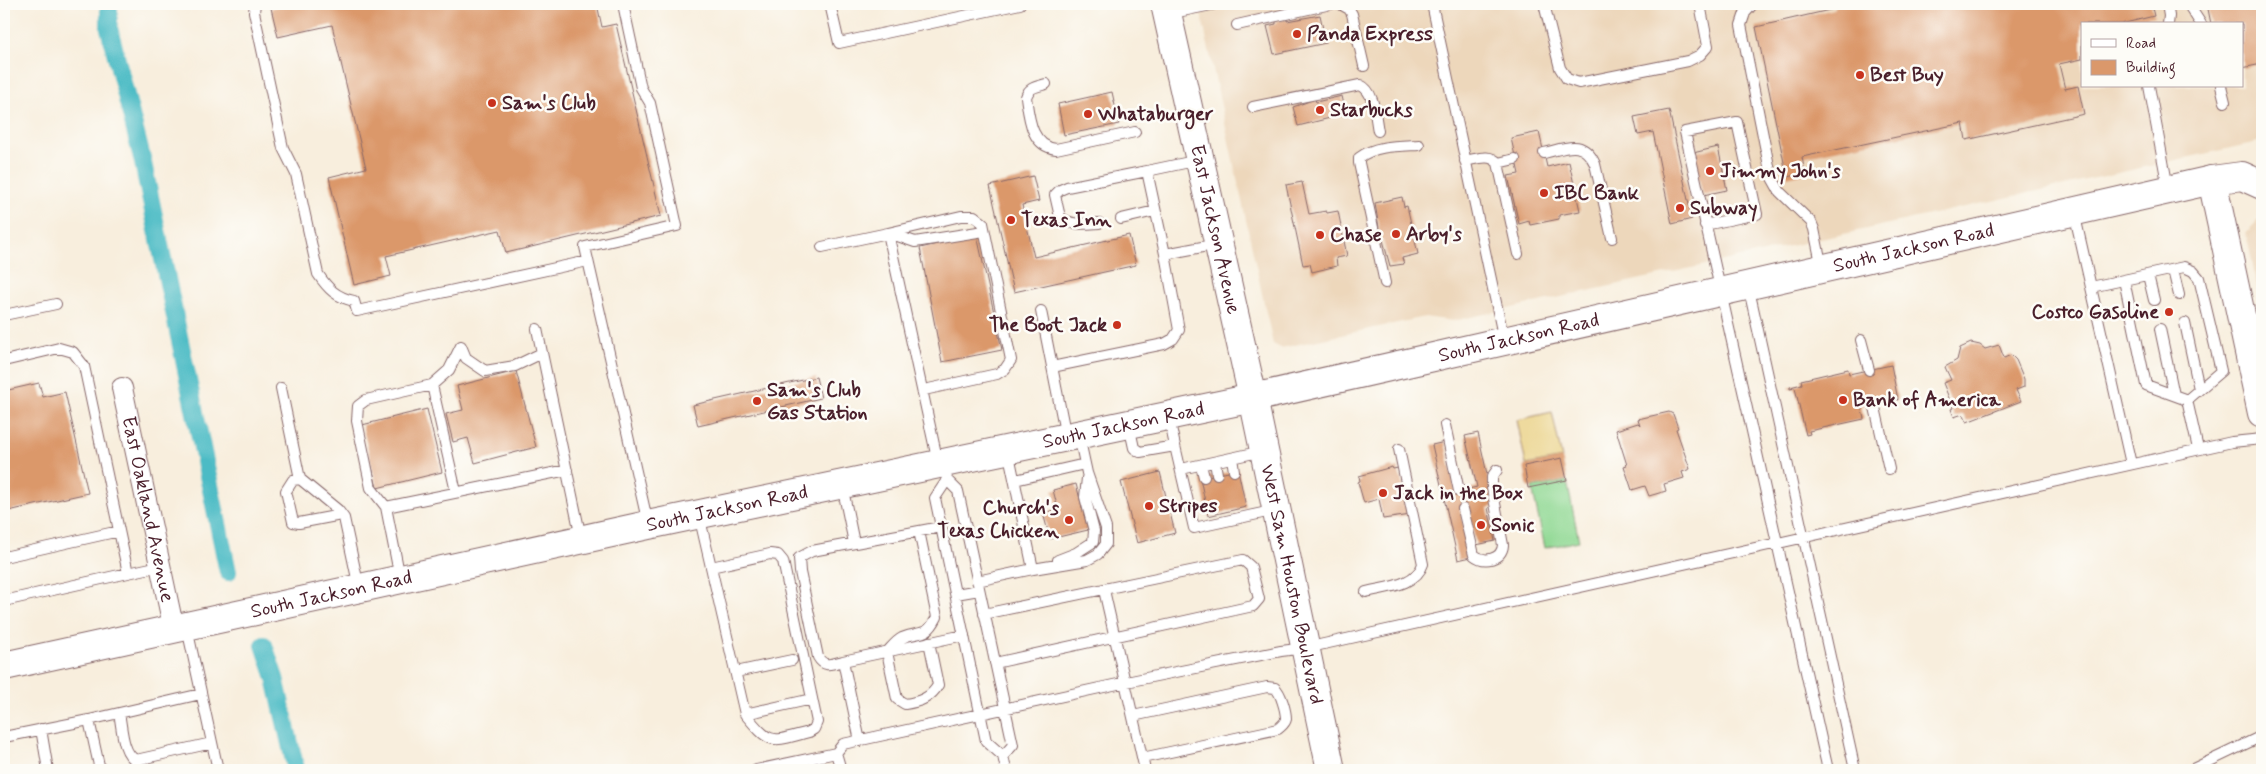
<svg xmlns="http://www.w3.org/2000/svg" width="2266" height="774" viewBox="0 0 2266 774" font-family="Mynerve,sans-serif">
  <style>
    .built { fill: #edd7bb; fill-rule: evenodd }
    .green { fill: #8fd893; stroke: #6c7c5f }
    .sand { fill: #eeda9e; stroke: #9c7c64 }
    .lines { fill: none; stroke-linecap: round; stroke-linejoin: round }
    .canal { stroke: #4cbbc5; stroke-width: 18 }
    .building { fill: #db986b }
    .lane-casing { stroke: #876769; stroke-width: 12 }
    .street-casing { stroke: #876769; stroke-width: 22 }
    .secondary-casing { stroke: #876769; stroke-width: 30 }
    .lane { stroke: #fff; stroke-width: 10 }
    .street { stroke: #fff; stroke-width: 20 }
    .secondary { stroke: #fff; stroke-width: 28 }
    .poi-dot { fill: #c8321e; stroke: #fdfcf7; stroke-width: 2 }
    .labels { text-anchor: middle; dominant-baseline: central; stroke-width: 5; stroke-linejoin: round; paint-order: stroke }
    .poi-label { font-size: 20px; font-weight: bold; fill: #4a1f2b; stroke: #fdfcf7; text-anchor: start }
    .street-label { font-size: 20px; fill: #4a1f2b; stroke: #fdfcf7 }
  </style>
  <rect width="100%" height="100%" fill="#fdfcf7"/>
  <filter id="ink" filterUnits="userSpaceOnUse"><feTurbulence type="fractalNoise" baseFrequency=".02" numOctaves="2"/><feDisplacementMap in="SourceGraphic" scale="10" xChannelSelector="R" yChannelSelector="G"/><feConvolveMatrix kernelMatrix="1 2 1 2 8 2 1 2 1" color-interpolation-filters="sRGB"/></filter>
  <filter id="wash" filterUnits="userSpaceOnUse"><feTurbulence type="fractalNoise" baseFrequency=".0096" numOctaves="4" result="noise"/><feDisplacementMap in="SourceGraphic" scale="20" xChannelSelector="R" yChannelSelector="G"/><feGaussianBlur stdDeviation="1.12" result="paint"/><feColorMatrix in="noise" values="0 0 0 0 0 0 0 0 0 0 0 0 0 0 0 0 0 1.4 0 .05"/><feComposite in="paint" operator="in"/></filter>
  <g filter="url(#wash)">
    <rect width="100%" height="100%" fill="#f8eedd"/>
    <path class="built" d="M 1199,4 L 2262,4 L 2262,141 L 1453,321 L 1425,317 L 1281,348 L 1273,344 ZM 2082,24 L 2242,24 L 2242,86 L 2082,86 Z
      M 2262,216 L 2262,309 L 2246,233 Z"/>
    <path class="green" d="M 1567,481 L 1579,541 L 1545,548 L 1532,488 Z"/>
    <path class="sand" d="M 1552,412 L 1562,458 L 1526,465 L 1517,420 Z"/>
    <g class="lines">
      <path class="canal" d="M 109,4 L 109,28 L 142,158 L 228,572
        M 264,645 L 275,678 L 296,770"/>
    </g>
    <g id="blocks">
      <path class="building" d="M 288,4 L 597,4 L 602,27 L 616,24 L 661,216 L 506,253 L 500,230 L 386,256 L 391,276 L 354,285 L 329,177 L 366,168 L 332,25 L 278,37 L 271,8 Z
        M 1835,4 L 2151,4 L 2154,16 L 2121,24 L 2082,24 L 2082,59 L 2059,64 L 2065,89 L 2078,86 L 2084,114 L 1966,140 L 1963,123 L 1802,157 L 1805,173 L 1787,177 L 1756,27 L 1834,9 Z
        M 2207,4 L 2262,4 L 2262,64 L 2242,68 L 2242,24 L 2211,24 Z
        M 1320,15 L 1326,43 L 1274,54 L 1267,26 L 1276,24 L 1276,21 L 1287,19 L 1287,21 Z
        M 1112,92 L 1119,124 L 1064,135 L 1058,104 Z
        M 1342,96 L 1346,114 L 1298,126 L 1293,107 L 1315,99 L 1316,102 Z
        M 1669,110 L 1692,219 L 1672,224 L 1653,132 L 1638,135 L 1634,117 Z
        M 1539,132 L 1547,167 L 1569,162 L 1580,211 L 1559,215 L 1559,219 L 1530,225 L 1529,221 L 1519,224 L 1508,176 L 1519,174 L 1511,138 Z
        M 1718,147 L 1727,190 L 1703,195 L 1693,153 Z
        M 1033,176 L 1039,201 L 1022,205 L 1034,257 L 1129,235 L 1136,265 L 1014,292 L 990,186 Z
        M 1302,182 L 1309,214 L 1326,211 L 1327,213 L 1338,211 L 1347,256 L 1336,258 L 1337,266 L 1312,272 L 1310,264 L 1303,265 L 1286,185 Z
        M 1402,197 L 1404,207 L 1407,206 L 1418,254 L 1402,258 L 1404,264 L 1390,266 L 1383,240 L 1381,241 L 1375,203 Z
        M 977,235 L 1002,350 L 942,362 L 920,248 Z
        M 1971,343 L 1980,345 L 1985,349 L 1999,345 L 2004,358 L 2011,355 L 2016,360 L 2024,379 L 2024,387 L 2016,390 L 2021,401 L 1967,422 L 1963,414 L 1954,417 L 1951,409 L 1953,408 L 1943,383 L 1951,380 L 1945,367 L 1957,360 L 1960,348 Z
        M 1891,365 L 1898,400 L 1895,399 L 1861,406 L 1864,419 L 1809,431 L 1810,434 L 1806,435 L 1795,388 L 1790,389 L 1790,387 L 1802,384 L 1801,380 L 1848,369 L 1849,374 Z
        M 516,371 L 536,447 L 475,463 L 468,438 L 453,442 L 446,414 L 463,410 L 457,386 Z
        M 816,377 L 821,398 L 698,426 L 693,405 Z
        M 39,383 L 43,397 L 65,392 L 88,493 L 4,512 L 4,391 Z
        M 427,409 L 442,472 L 377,488 L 362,425 Z
        M 1669,412 L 1673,414 L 1678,428 L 1676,429 L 1690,469 L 1682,472 L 1684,478 L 1664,484 L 1666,491 L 1649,496 L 1645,486 L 1632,490 L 1624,466 L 1627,465 L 1616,430 L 1638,423 L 1640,425 L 1638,419 Z
        M 1478,433 L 1494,506 L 1488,508 L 1495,541 L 1476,545 L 1468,508 L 1460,509 L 1471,557 L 1458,560 L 1432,445 L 1445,442 L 1456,492 L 1477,487 L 1465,436 Z
        M 1562,458 L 1567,480 L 1528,488 L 1524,466 Z
        M 1392,467 L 1393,469 L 1398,468 L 1411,515 L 1383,519 L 1379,499 L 1364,503 L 1358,482 L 1360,481 L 1359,476 Z
        M 1238,470 L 1246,507 L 1208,516 L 1200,478 Z
        M 1160,472 L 1175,533 L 1137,543 L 1121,482 Z
        M 1076,484 L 1088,530 L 1050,539 L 1043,513 L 1058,509 L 1053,490 Z"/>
    </g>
  </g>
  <g filter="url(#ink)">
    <use href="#blocks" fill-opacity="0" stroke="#876769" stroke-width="1"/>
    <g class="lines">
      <g class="lane-casing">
        <path id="lane" d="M 255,4 L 254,12 L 283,148 L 296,174 L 318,274 C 328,289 336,297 354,301 L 357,311 L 588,261
          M 623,4 L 641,88 L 650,103 L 677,226 L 585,247 L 648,524
          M 830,4 L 839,43 L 1020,4
          M 1340,4 L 1349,9 L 1352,14 L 1364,66
          M 1432,4 L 1504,340
          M 1544,4 L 1560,68 L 1567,79 L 1579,83 L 1688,61 L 1700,55 L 1708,46 L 1700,4
          M 1753,4 L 1745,13 L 1741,25 L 1771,176 L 1780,192 L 1811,222 L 1814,229 L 1822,268
          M 2167,4 L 2169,16 L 2168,24
          M 2190,7 L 2201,24
          M 1168,14 L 1216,4
          M 1237,25 L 1331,4
          M 1046,84 C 1036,87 1029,87 1026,97 C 1029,118 1031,146 1056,149 L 1135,132
          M 2149,86 L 2168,188
          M 2221,86 L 2225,102
          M 1253,107 L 1360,85 C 1375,91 1375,117 1378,131
          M 1544,153 C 1566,148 1583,138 1595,164 L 1612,238
          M 1465,161 C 1477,159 1490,153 1498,163 L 1518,254
          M 1498,163 L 1515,159
          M 2074,212 L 2131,464
          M 1121,219 L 1155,211
          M 1099,223 C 1085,224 1071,226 1060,217 L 1055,195 L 1060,190 L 1067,187 L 1147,171
          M 1705,225 L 1757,214 L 1737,122 L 1685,132 L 1828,770
          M 888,233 L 961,216 L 974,216 L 983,223 L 1011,360 L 1005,369 L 997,374 L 924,390
          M 889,233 L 915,242 L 984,231
          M 822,247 L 888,233 L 938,463
          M 1165,254 L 1147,171 L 1199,160
          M 2173,270 L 2179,295
          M 2148,275 L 2154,300
          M 2124,280 L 2146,385 L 2187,400
          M 1385,283 L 1359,163 L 1359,158 C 1375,145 1400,146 1419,145
          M 1748,285 L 1855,770
          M 2091,287 L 2184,267 L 2193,271 L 2199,278 L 2221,371 L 2187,400
          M 1041,311 L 1066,437
          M 4,315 L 56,304
          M 2185,323 L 2199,389
          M 537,329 L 581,538
          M 2160,329 L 2174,395
          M 1861,340 L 1869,370
          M 461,346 L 466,358 L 485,371 L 515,366 L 542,353
          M 4,361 L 59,348 L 73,352 L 84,366 L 128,573 L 160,566
          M 1052,367 L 1164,344 L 1173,339 L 1179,330 L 1165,254 L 1218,244
          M 432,385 L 449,370 L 461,346
          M 281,388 L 300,479 L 338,510 L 344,518 L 359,588
          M 2187,400 L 2198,449
          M 1874,403 L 1889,469
          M 1169,418 L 1175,446
          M 1129,425 L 1134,448 L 1140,452 L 1175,446 L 1194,528 L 1276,510
          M 1445,425 L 1459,491
          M 1232,458 L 1234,471
          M 1215,462 L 1217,474
          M 944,465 L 947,480 L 958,491 L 1013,745 L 1003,756
          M 1201,465 L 1204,477
          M 1181,469 L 1263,451
          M 300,479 L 293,480 L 286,491 L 293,522 L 299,523 L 341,515
          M 947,480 L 935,498 L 986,741 L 1003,756 L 1006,770
          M 1015,480 L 1085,464
          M 842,485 L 854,543
          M 386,507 L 371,488 L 357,421 L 358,406 L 366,400 L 432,385 L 456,492
          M 1463,509 L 1474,555 C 1484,563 1502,560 1503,545 L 1492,488 L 1492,477 L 1497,470
          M 699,515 L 745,714 L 812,699
          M 919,531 L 937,617 C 926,639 919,630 902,638 C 896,641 891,648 887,652 L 897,699 L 905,704 C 919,702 931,698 938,685 L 929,642
          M 4,557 L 119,531
          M 1058,560 L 1076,553 L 1093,542 L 1094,531 L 1085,497 L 1087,478
          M 711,567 L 770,554 L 778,555 L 783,561 L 817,722 L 814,729 L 809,732 C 770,742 772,746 745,714
          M 1033,569 L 1087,560 L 1098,554 L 1106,544 L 1106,528 L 1087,473 L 1079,436
          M 400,578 L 386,507 L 567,470
          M 977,581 L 1033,569 L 1008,450
          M 1104,590 L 1145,770
          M 1366,592 C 1385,587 1416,586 1423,564 L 1399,449
          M 956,594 L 979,590
          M 4,601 L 128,573
          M 984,614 L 1243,560 L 1251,567 L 1259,599 L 1253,606 L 995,663
          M 187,628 L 218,770
          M 843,661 C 832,664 824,668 818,657 L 800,572 L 799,558 L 812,551 L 941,527
          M 736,672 L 792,660
          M 201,694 L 119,713 C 122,726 122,754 136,760 L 212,743
          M 1133,716 L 1267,687 L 1275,688 C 1281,693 1286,711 1286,719 C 1285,724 1281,726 1278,729 L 1142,758
          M 89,720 L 119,713
          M 41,729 L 48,770
          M 4,737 L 89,720 L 100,770
          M 860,741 L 843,661 L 964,635
          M 836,753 L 841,770
          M 756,770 L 836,753 L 843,744 L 1136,680 L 1281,651 L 1306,648 L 2232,442 L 2262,439
          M 2191,770 L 2262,736"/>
      </g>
      <g class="street-casing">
        <g id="street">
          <path id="s1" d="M 122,388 L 174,630"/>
        </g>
      </g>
      <g class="secondary-casing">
        <g id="secondary">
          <path id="s2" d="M 1165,4 L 1253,398 L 1331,770"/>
          <path d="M 2212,180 L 2262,413"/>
          <path id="s3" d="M 4,666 L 648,525 L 1253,398 L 2212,180 L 2242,176 L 2262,185"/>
        </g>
      </g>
      <use href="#lane" class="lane"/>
      <use href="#street" class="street"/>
      <use href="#secondary" class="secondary"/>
    </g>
  </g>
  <g class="poi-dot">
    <circle cx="1297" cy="34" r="5"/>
    <circle cx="1860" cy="75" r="5"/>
    <circle cx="492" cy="103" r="5"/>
    <circle cx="1320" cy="110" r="5"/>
    <circle cx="1088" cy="114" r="5"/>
    <circle cx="1710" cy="171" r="5"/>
    <circle cx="1544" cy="193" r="5"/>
    <circle cx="1680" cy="208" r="5"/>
    <circle cx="1011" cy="220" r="5"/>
    <circle cx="1396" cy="234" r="5"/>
    <circle cx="1320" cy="235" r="5"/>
    <circle cx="2169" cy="312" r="5"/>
    <circle cx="1117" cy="325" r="5"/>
    <circle cx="1843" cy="400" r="5"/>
    <circle cx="757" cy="401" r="5"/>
    <circle cx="1383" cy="493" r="5"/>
    <circle cx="1149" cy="506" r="5"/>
    <circle cx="1069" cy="520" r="5"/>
    <circle cx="1481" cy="525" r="5"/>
  </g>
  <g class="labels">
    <g class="poi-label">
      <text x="1307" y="34">Panda Express</text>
      <text x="1870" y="75">Best Buy</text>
      <text x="502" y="103">Sam's Club</text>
      <text x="1330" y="110">Starbucks</text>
      <text x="1098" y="114">Whataburger</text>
      <text x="1720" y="171">Jimmy John's</text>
      <text x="1554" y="193">IBC Bank</text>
      <text x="1690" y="208">Subway</text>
      <text x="1021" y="220">Texas Inn</text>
      <text x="1406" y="234">Arby's</text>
      <text x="1330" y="235">Chase</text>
      <text x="2159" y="312" text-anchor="end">Costco Gasoline</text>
      <text x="1107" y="325" text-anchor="end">The Boot Jack</text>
      <text x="767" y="390">Sam's Club<tspan x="767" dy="23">Gas Station</tspan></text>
      <text x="1853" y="400">Bank of America</text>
      <text x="1393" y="493">Jack in the Box</text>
      <text x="1159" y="506">Stripes</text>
      <text x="1059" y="508" text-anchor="end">Church's<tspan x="1059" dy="23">Texas Chicken</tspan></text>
      <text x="1491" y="525">Sonic</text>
    </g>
    <g class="street-label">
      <text stroke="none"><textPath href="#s2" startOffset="231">East Jackson Avenue</textPath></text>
      <text stroke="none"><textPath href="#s3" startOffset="1955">South Jackson Road</textPath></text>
      <text stroke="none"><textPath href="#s3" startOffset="1550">South Jackson Road</textPath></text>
      <text stroke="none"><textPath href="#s3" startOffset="1145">South Jackson Road</textPath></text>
      <text stroke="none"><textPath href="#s3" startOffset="740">South Jackson Road</textPath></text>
      <text stroke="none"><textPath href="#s1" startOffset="124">East Oakland Avenue</textPath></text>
      <text stroke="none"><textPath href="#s2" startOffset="594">West Sam Houston Boulevard</textPath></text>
      <text stroke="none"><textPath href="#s3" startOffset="335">South Jackson Road</textPath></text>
    </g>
  </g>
  <rect width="2266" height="774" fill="none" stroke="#fdfcf7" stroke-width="20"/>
  <rect x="2081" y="22" width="162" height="65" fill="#fdfcf7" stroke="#b5a4a5"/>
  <rect x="2091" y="39" width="25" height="8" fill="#ffffff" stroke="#b5a4a5"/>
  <text x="2126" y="48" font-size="15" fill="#4a1f2b">Road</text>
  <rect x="2091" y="60" width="25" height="15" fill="#db986b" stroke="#b5a4a5"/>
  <text x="2126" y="72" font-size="15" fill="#4a1f2b">Building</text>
</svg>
